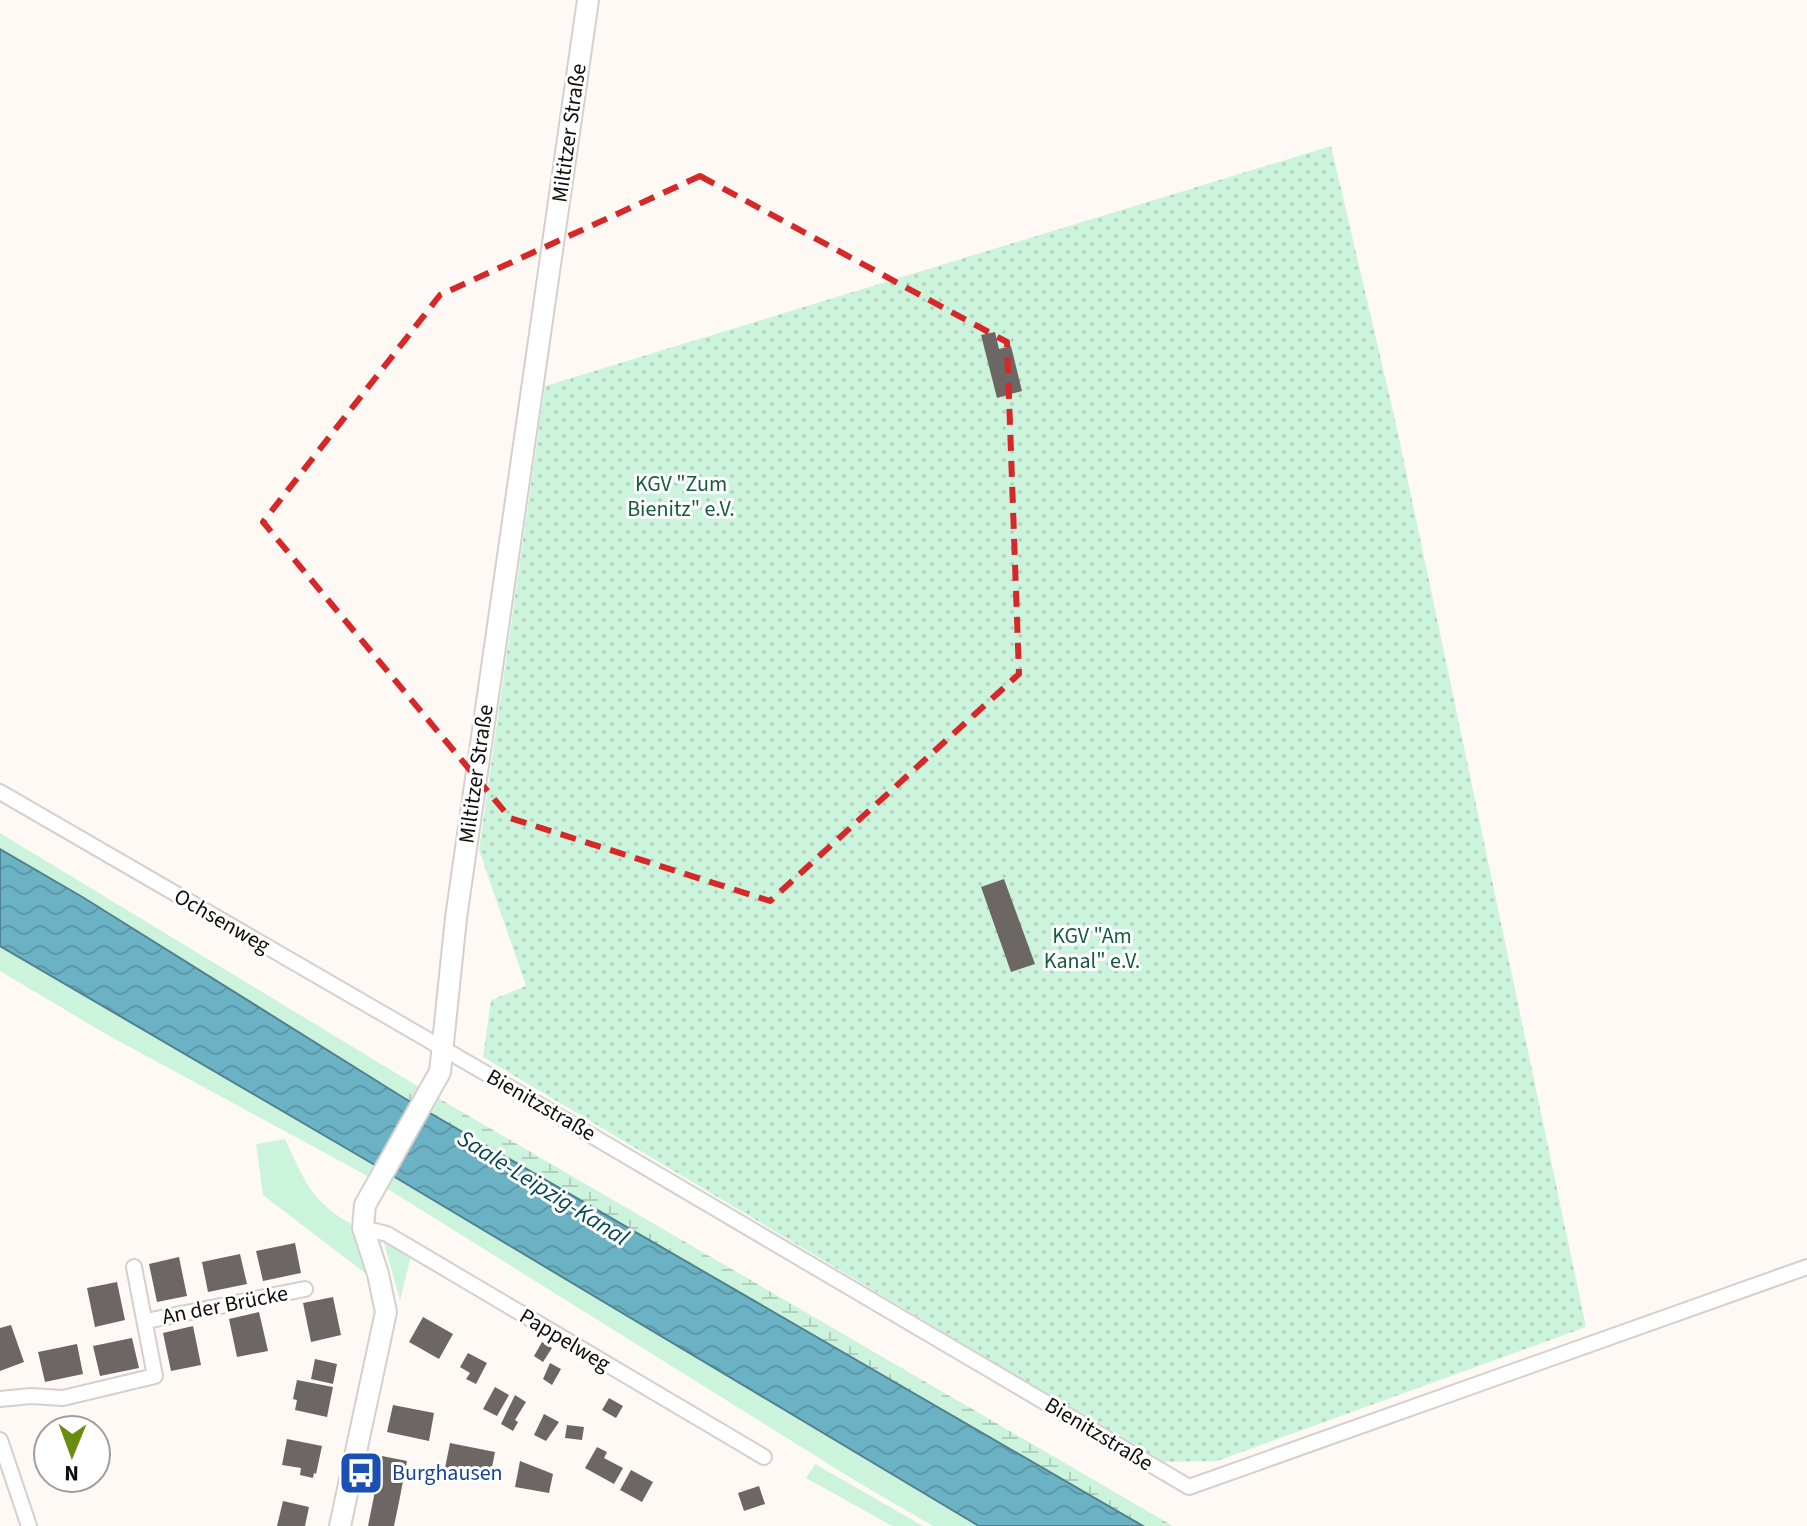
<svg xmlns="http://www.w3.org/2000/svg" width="1807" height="1526" viewBox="0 0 1807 1526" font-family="'Source Sans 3',sans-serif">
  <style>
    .green { fill: #ccf4dd }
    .wetland { fill: url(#wetland-marsh) }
    .garden { fill: url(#garden-dots) }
    .water { fill: url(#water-waves); stroke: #50818e; stroke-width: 2 }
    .building { fill: #6c6665 }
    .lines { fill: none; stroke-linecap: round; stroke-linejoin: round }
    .street-casing { stroke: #d5d0cd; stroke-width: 18 }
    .secondary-casing { stroke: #d5d0cd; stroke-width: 24 }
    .street { stroke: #fff; stroke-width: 14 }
    .secondary { stroke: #fff; stroke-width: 20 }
    .marked { fill: none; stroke: #d62828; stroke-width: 6; stroke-dasharray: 16 10; stroke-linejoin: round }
    .labels { text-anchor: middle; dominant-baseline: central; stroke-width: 6; stroke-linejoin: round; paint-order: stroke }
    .street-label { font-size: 22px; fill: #100e0d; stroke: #fff }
    .park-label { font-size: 22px; fill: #165c3d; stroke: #fff }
    .transit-label { font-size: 22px; fill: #164399; stroke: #fff; text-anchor: start }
    .water-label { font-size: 24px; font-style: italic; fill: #034654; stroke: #fff }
  </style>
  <defs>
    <pattern id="wetland-marsh" width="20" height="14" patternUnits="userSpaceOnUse" patternTransform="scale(2)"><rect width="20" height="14" fill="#ccf4dd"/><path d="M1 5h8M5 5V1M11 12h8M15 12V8" fill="none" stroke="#aed0bc"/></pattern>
    <pattern id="garden-dots" width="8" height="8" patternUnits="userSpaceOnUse" patternTransform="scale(2)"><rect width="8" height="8" fill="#ccf4dd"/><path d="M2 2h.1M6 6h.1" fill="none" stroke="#aed0bc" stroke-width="1.8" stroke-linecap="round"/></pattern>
    <pattern id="water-waves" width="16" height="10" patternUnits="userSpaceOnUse" patternTransform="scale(2)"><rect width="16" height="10" fill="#6bb2c5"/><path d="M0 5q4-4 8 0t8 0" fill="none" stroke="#5c98a8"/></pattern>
  </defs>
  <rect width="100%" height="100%" fill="#fff9f6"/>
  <path class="green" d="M 0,833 L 414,1084 L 404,1098 L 84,898 L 0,849 Z
    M 0,946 L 368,1161 L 979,1526 L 933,1526 L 854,1480 L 362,1173 L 104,1033 L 0,971 Z
    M 285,1139 C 303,1177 311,1202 350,1223 L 365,1273 L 263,1195 L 256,1144 Z
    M 383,1239 L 411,1256 L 400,1301 Z
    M 815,1464 L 923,1526 L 892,1526 L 806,1478 Z"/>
  <path class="wetland" d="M 414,1084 L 1173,1526 L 1143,1526 L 404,1098 Z"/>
  <path class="garden" d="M 1331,146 L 1396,424 L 1586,1327 L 1217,1461 L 1161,1462 L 483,1057 L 491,1000 L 526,986 L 479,850 L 545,386 Z"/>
  <path class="water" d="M 0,849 L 84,898 L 404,1098 L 1143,1526 L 979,1526 L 368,1161 L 0,946 Z"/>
  <path class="building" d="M 995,332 L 999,349 L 1011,346 L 1022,391 L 997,398 L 981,335 Z
    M 1004,879 L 1035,964 L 1011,972 L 981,887 Z
    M 295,1243 L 301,1273 L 263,1281 L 256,1251 Z
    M 240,1254 L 247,1284 L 208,1292 L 202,1262 Z
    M 179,1257 L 187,1296 L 157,1302 L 149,1264 Z
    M 117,1282 L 125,1320 L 95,1327 L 87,1288 Z
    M 333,1297 L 341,1335 L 311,1342 L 303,1303 Z
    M 259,1312 L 268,1351 L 237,1357 L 229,1319 Z
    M 423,1317 L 453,1334 L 439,1359 L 409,1342 Z
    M 11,1325 L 24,1362 L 0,1371 L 0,1328 Z
    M 193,1326 L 201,1365 L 171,1371 L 163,1333 Z
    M 132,1338 L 139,1368 L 100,1376 L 93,1346 Z
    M 542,1342 L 552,1348 L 543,1362 L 534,1356 Z
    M 77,1344 L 83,1374 L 45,1382 L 38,1352 Z
    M 468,1353 L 487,1363 L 476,1384 L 466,1379 L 470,1373 L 460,1367 Z
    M 315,1359 L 337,1364 L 333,1384 L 311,1379 Z
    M 550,1363 L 561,1369 L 552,1385 L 543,1379 Z
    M 297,1380 L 333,1387 L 327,1417 L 295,1410 L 297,1400 L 293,1399 Z
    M 495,1387 L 509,1395 L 497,1416 L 483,1409 Z
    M 515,1395 L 526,1402 L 515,1420 L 518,1422 L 513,1431 L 501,1424 Z
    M 609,1398 L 623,1406 L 616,1418 L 602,1410 Z
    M 393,1405 L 434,1413 L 429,1441 L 387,1432 Z
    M 544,1414 L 559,1422 L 546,1441 L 534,1435 Z
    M 567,1425 L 584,1427 L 582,1440 L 565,1438 Z
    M 287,1439 L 322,1446 L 316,1474 L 314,1473 L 313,1478 L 300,1475 L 301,1468 L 282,1465 Z
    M 450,1443 L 495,1452 L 489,1482 L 444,1473 Z
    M 597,1447 L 607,1452 L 604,1458 L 623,1468 L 614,1484 L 585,1468 Z
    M 382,1456 L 407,1461 L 399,1502 L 394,1526 L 368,1526 Z
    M 520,1461 L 553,1474 L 549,1493 L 515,1487 Z
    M 631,1470 L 653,1482 L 642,1502 L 620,1490 Z
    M 759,1486 L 765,1504 L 744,1511 L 738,1493 Z
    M 283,1501 L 309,1507 L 305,1526 L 277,1526 Z"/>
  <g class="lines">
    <g class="street-casing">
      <path id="street" d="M 0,792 L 487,1074 L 1189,1487 L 1807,1267
        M 363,1228 L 387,1234 L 764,1457
        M 146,1321 L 305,1289
        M 0,1399 L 31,1396 L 63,1398 L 155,1376 L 134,1267
        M 0,1440 L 29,1526"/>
    </g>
    <g class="secondary-casing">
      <path id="secondary" d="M 340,1526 L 386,1312 L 378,1274 L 363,1228 L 365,1205 L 440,1072 L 456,918 L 588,0"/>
    </g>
    <use href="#street" class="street"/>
    <use href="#secondary" class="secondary"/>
  </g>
  <path class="marked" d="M 700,176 L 1007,342 L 1019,674 L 770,901 L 510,818 L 263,522 L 440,295 Z"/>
  <defs>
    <g id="bus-square" transform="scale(2.3)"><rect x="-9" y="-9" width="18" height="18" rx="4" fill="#1a4fb4" stroke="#fff"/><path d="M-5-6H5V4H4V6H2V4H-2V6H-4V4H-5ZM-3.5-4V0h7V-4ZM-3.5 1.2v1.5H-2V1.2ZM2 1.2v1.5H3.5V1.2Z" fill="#fff"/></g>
  </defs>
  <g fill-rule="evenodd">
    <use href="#bus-square" x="361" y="1473"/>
  </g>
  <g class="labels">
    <g class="street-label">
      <text transform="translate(569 133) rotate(-82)">Miltitzer Straße</text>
      <text transform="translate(476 774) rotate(-82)">Miltitzer Straße</text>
      <text transform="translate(222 921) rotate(30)">Ochsenweg</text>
      <text transform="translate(541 1105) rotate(30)">Bienitzstraße</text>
      <text transform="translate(225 1305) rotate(-11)">An der Brücke</text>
      <text transform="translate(565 1340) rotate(31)">Pappelweg</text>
      <text transform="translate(1099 1434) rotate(31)">Bienitzstraße</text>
    </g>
    <g class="park-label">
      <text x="681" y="484">KGV "Zum<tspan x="681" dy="25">Bienitz" e.V.</tspan></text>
      <text x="1092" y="936">KGV "Am<tspan x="1092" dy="25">Kanal" e.V.</tspan></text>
    </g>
    <g class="transit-label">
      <text x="392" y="1473">Burghausen</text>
    </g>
    <g class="water-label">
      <text transform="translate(543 1188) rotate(32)">Saale-Leipzig-Kanal</text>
    </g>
  </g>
  <g transform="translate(72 1454) rotate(181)"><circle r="38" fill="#ffffff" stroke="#9f9f9e" stroke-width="2"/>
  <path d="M0-6L14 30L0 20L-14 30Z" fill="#6a8c11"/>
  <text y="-12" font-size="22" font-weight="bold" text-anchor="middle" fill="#100e0d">N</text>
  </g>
</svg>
